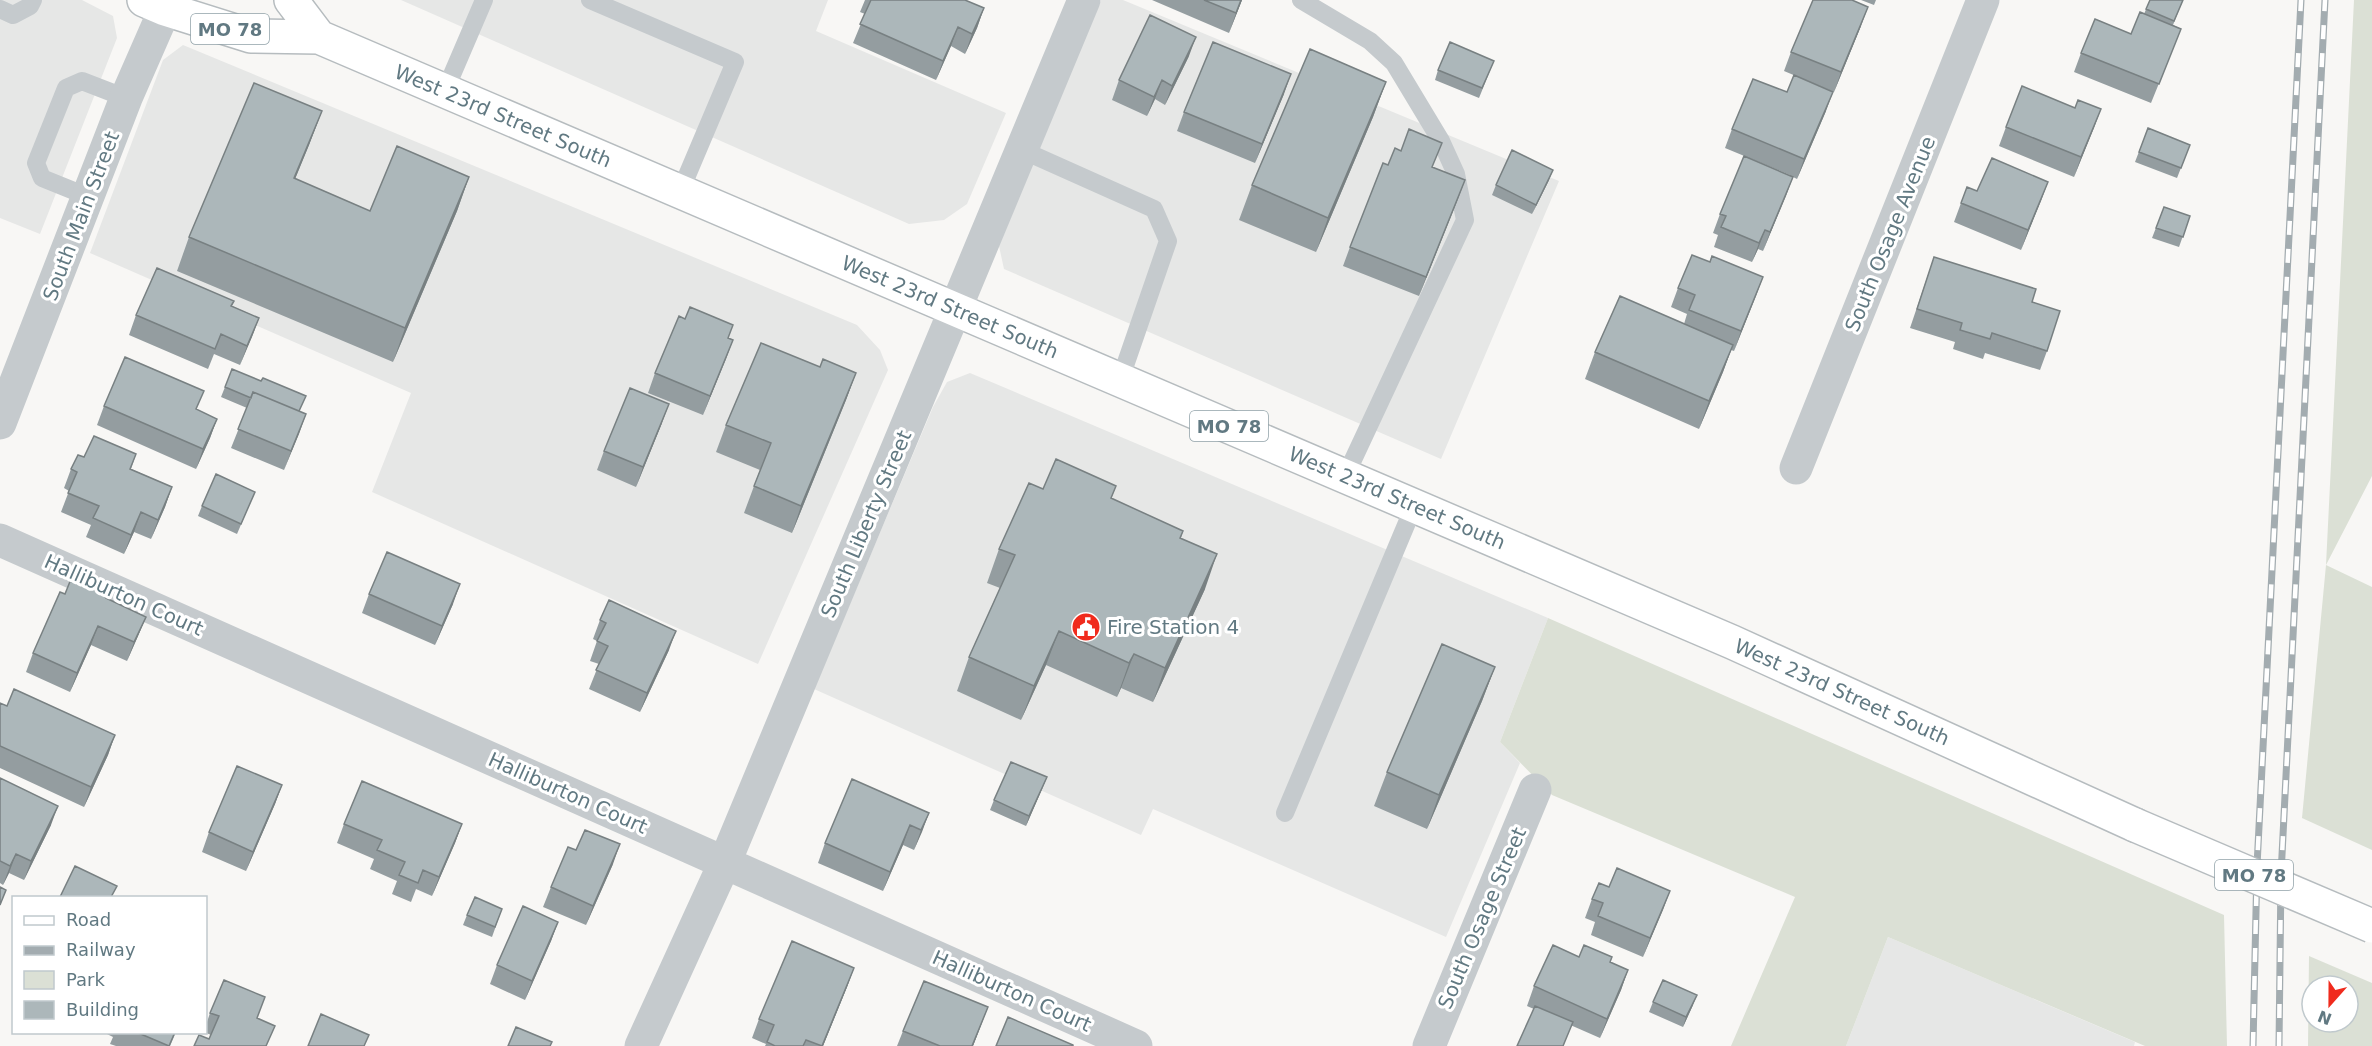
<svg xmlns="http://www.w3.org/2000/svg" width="2372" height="1046" viewBox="0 0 2372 1046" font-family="'DejaVu Sans',sans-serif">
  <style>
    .built { fill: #e6e7e6 }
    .green { fill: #dbe0d5; fill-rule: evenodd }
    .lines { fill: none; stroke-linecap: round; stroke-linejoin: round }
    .primary-casing { stroke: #b6bcbf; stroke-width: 36 }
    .service { stroke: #c5cacd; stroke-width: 18 }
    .minor { stroke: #c5cacd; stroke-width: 33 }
    .primary { stroke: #fff; stroke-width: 33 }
    .rail-casing { stroke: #a3acb0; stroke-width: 7 }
    .rail { stroke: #fff; stroke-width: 4.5; stroke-dasharray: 14; stroke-linecap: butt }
    .primary-bridge-casing { stroke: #b6bcbf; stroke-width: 36; stroke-linecap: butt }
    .primary-bridge { stroke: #fff; stroke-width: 33 }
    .wall { fill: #949da0 }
    .shaded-wall { fill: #788082 }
    .building { fill: #acb7ba; stroke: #788082; stroke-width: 1.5 }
    .labels { text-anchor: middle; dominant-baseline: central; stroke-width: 6; stroke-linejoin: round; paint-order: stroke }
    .shield { fill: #fff; stroke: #90a1a8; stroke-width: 1.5 }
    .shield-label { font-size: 18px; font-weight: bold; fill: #617982 }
    .street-label { font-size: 20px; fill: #617982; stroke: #fff }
    .poi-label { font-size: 20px; fill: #617982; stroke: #fff; text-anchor: start }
  </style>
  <rect width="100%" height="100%" fill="#f8f7f5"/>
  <path class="built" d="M 0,0 L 82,0 L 113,16 L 117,38 L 40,234 L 0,218 Z
    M 401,0 L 828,0 L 816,31 L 1006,113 L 967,204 L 944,220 L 909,224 Z
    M 1101,0 L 1123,0 L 1559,181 L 1441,459 L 1004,269 L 999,246 Z
    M 183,45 L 857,325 L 880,350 L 888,370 L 758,664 L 372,492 L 411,393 L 90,253 L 163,60 Z
    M 970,373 L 1548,618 L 1500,742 L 1520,763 L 1446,937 L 1153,809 L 1141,835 L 814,689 L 933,407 L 947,382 Z
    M 1888,937 L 2135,1042 L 2134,1046 L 1846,1046 Z"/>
  <path class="green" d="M 2354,0 L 2372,0 L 2372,476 L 2326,565 L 2372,587 L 2372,850 L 2302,818 L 2326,565 Z
    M 1548,618 L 2224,915 L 2227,1046 L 2145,1046 L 1888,937 L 1846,1046 L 1731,1046 L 1795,897 L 1552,795 L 1500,742 Z
    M 2309,956 L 2372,983 L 2372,1046 L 2308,1046 ZM 2312,986 L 2348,986 L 2348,1022 L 2312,1022 Z"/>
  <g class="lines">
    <g class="primary-casing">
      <path id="primary" d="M 144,0 L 165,9 L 251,36 L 319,37 L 1732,642 L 2135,825
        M 291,0 L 319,37"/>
    </g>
    <path class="service" d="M 590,0 L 735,62 L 680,192
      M 1301,0 L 1370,41 L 1394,63 L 1441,141 L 1456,174 L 1465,220 L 1345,477
      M 0,9 L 13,15 L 30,6 L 33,0
      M 445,91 L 484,0
      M 1022,150 L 1154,209 L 1168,241 L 1120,380
      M 89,197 L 42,178 L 36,163 L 66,88 L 82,81 L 126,98
      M 1285,813 L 1414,506"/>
    <path class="minor" d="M 0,423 L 126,98 L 165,9
      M 1796,468 L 1983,0
      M 0,540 L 1136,1046
      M 641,1046 L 725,862 L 1084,0
      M 1429,1046 L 1535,790"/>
    <use href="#primary" class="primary"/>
    <g class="rail-casing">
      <path id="rail" d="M 2253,1046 L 2257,866 L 2301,0
        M 2279,1046 L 2281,875 L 2325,0"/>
    </g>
    <use href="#rail" class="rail"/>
    <g class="primary-bridge-casing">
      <path id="primary-bridge" d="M 2135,825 L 2372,926"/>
    </g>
    <use href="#primary-bridge" class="primary-bridge"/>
  </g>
  <path class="wall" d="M 865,0 L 965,0 L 984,8 L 977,28 L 965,54 L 951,46 L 936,80 L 853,43 L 865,14 L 860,12 Z
    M 1152,0 L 1242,0 L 1229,33 Z
    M 1861,0 L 1876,0 L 1874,5 Z
    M 2150,0 L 2183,0 L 2173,25 L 2181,29 L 2151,103 L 2074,72 L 2081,53 L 2131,34 L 2144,14 Z
    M 1861,26 L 1834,92 L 1784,71 L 1791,52 Z
    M 1189,56 L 1165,105 L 1155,99 L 1147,116 L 1112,100 L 1119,80 Z
    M 1494,61 L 1479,98 L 1435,80 L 1438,70 Z
    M 1386,82 L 1373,117 L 1316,252 L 1239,220 L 1252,185 Z
    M 1284,94 L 1255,163 L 1177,131 L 1184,112 Z
    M 2101,109 L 2074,177 L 1999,146 L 2006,127 Z
    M 322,111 L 309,145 L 295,179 L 370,211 L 469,177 L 457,211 L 393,362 L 177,271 L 189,237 Z
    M 1826,111 L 1797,179 L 1793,177 L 1763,251 L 1758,249 L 1752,262 L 1714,247 L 1718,235 L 1713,233 L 1720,214 L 1790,175 L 1725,148 L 1732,129 Z
    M 2148,128 L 2190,145 L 2177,178 L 2135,162 Z
    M 1432,167 L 1465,180 L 1419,296 L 1343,266 L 1350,247 Z
    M 1549,180 L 1532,214 L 1492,195 L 1496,185 Z
    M 2048,182 L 2021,250 L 1954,222 L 1961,203 L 1977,191 Z
    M 2164,207 L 2190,216 L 2179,247 L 2152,238 Z
    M 1934,257 L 2032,302 L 2047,351 L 2040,370 L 1985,353 L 1983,359 L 1953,349 L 1955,342 L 1910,328 Z
    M 1710,262 L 1763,277 L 1734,351 L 1731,350 L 1723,372 L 1699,429 L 1585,379 L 1595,352 L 1684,324 L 1687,314 L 1671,307 L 1678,288 Z
    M 234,301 L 232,306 L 259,318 L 240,365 L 214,354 L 208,369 L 129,335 L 136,315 Z
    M 728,338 L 733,340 L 703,415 L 648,393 L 655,373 Z
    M 820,367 L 856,373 L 846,400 L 792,533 L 744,513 L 760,470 L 716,452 L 726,425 Z
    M 225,387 L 306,414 L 284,470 L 231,448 L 247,408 L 221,397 Z
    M 104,406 L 197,410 L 217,419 L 210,438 L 196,469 L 97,425 Z
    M 662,423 L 636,487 L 597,470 L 604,451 Z
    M 136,454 L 131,469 L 172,487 L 165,507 L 151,539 L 134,532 L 124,554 L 86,537 L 91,525 L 61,512 L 69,491 L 64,488 L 71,469 L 84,457 Z
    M 1116,486 L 1111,499 L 1183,531 L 1181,538 L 1205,589 L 1153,702 L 1121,688 L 1117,697 L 1046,665 L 1021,720 L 957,691 L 969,657 L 1000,588 L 987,583 L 999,549 L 1043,489 Z
    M 255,492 L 237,534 L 198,516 L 202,506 Z
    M 65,594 L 106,598 L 146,617 L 138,636 L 127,661 L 91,645 L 70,692 L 26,672 L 33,653 Z
    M 369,594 L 453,604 L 435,645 L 362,613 Z
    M 600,620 L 669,650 L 640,712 L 589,689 L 599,664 L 590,661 L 597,641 L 593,639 Z
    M 1495,667 L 1482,701 L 1427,829 L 1374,806 L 1387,772 Z
    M 0,703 L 7,706 L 115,735 L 108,755 L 84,807 L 0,768 Z
    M 1047,777 L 1026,826 L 990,810 L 994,800 Z
    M 0,778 L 51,825 L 24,880 L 9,873 L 3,885 L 0,883 Z
    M 282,785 L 275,804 L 246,871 L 202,852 L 209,832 Z
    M 929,813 L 914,850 L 903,845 L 883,891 L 818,863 L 825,843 Z
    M 344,824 L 462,824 L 455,843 L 432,896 L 416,889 L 411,902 L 392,894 L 397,881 L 370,869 L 374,859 L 337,843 Z
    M 613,864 L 586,925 L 543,907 L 551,887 Z
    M 1609,887 L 1670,891 L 1643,957 L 1591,935 L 1595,922 L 1585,918 L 1592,899 Z
    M 502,909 L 492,937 L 463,925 L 467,915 Z
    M 558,922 L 551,941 L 525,1000 L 490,984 L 497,965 Z
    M 1579,957 L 1612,957 L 1610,962 L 1628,970 L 1621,990 L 1600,1038 L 1527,1006 L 1534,986 Z
    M 854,968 L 847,987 L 823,1046 L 765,1046 L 766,1044 L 752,1038 L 759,1019 Z
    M 265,997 L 211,1035 L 204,1032 L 206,1032 L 206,1025 L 210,1013 Z
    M 1653,1002 L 1693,1005 L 1683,1027 L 1649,1012 Z
    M 988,1007 L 973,1046 L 897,1046 L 903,1031 Z
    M 103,1032 L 176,1032 L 170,1046 L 116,1046 L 110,1044 L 113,1037 Z"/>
  <path class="shaded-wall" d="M 1241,0 L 1242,0 L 1229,33 L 1236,13 Z
    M 1868,7 L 1861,26 L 1834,92 L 1841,72 Z
    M 984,8 L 977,28 L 965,54 L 972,34 Z
    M 958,27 L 951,46 L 936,80 L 943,61 Z
    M 1196,37 L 1189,56 L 1165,105 L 1172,86 Z
    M 1291,74 L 1284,94 L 1255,163 L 1262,144 Z
    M 1162,80 L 1155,99 L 1147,116 L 1154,97 Z
    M 1386,82 L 1373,117 L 1316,252 L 1328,218 Z
    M 1833,92 L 1826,111 L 1797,179 L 1804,159 Z
    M 2101,109 L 2094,128 L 2074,177 L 2081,157 Z
    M 322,111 L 309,145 L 281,213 L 294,178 Z
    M 1553,170 L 1549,180 L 1532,214 L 1536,205 Z
    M 469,177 L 457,211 L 393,362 L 405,328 Z
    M 1793,177 L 1786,196 L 1763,251 L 1770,232 Z
    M 1465,180 L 1458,199 L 1419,296 L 1426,277 Z
    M 2048,182 L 2041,201 L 2021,250 L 2028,230 Z
    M 1765,230 L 1758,249 L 1752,262 L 1759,243 Z
    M 1763,277 L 1756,296 L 1734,351 L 1741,331 Z
    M 259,318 L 252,337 L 240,365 L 247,346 Z
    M 733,340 L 726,359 L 703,415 L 710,396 Z
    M 1733,345 L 1723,372 L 1699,429 L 1709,401 Z
    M 856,373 L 846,400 L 792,533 L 801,506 Z
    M 669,404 L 662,423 L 636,487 L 643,467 Z
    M 306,414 L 299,434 L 284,470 L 291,451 Z
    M 217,419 L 210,438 L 196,469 L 203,449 Z
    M 172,487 L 165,507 L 151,539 L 158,520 Z
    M 141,512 L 134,532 L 124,554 L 131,535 Z
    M 1217,554 L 1205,589 L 1153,702 L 1165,668 Z
    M 460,584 L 453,604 L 435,645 L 442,626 Z
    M 146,617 L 138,636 L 127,661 L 134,642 Z
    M 98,626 L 91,645 L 70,692 L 77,673 Z
    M 676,631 L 669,650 L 640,712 L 647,693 Z
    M 1059,631 L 1046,665 L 1021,720 L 1034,686 Z
    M 1134,654 L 1121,688 L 1117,697 L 1129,663 Z
    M 1495,667 L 1482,701 L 1427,829 L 1439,795 Z
    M 115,735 L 108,755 L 84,807 L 91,787 Z
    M 1047,777 L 1043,787 L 1026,826 L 1029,816 Z
    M 282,785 L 275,804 L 246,871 L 253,852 Z
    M 58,806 L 51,825 L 24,880 L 31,861 Z
    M 929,813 L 922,832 L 914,850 L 921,830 Z
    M 462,824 L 455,843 L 432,896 L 439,877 Z
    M 910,825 L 903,845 L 883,891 L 890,872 Z
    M 620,844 L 613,864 L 586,925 L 593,906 Z
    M 16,854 L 9,873 L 3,885 L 10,866 Z
    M 1670,891 L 1663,910 L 1643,957 L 1650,938 Z
    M 558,922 L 551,941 L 525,1000 L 532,981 Z
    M 854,968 L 847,987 L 823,1046 L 822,1046 Z
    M 1628,970 L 1621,990 L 1600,1038 L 1607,1019 Z
    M 1697,995 L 1693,1005 L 1683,1027 L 1686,1017 Z
    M 988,1007 L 973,1046 L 972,1046 Z"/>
  <path class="building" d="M 871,0 L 965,0 L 984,8 L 972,34 L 958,27 L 943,61 L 860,24 Z
    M 1204,0 L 1241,0 L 1236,13 Z
    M 1813,0 L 1852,0 L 1868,7 L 1841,72 L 1791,52 Z
    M 2150,0 L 2183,0 L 2174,21 L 2146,9 Z
    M 2140,12 L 2181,29 L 2159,84 L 2081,53 L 2095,19 L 2131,34 Z
    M 1150,15 L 1196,37 L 1172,86 L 1162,80 L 1154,97 L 1119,80 Z
    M 1213,42 L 1291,74 L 1262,144 L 1184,112 Z
    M 1450,42 L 1494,61 L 1482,88 L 1438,70 Z
    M 1310,49 L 1386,82 L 1328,218 L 1252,185 Z
    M 1794,75 L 1833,92 L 1804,159 L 1732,129 L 1753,79 L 1787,92 Z
    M 254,83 L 322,111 L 294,178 L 370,211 L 397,146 L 469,177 L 405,328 L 189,237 Z
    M 2022,86 L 2075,108 L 2078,100 L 2101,109 L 2081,157 L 2006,127 Z
    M 2148,128 L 2190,145 L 2181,168 L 2139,152 Z
    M 1409,129 L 1442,143 L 1432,167 L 1465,180 L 1426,277 L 1350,247 L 1383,163 L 1388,165 L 1395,148 L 1401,151 Z
    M 1512,150 L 1553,170 L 1536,205 L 1496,185 Z
    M 1744,156 L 1793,177 L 1770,232 L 1765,230 L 1759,243 L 1721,227 L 1726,216 L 1720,214 Z
    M 1992,158 L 2048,182 L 2028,230 L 1961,203 L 1967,187 L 1977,191 Z
    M 2164,207 L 2190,216 L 2183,237 L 2156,228 Z
    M 1692,255 L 1710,262 L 1712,256 L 1763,277 L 1741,331 L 1689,310 L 1695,295 L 1678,288 Z
    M 1934,257 L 2036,289 L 2032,302 L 2060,311 L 2047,351 L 1992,333 L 1990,339 L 1960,330 L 1962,323 L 1917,309 Z
    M 157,268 L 234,301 L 231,306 L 259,318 L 247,346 L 221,334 L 215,349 L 136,315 Z
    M 1620,296 L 1733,345 L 1709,401 L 1595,352 Z
    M 690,307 L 733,325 L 728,338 L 733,340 L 710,396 L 655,373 L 679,316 L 685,319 Z
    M 761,343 L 820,367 L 823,359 L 856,373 L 801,506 L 754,486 L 771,443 L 726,425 Z
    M 125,357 L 204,391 L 196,409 L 217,419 L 203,449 L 104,406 Z
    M 232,369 L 261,381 L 263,378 L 306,396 L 299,411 L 253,392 L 251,398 L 225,387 Z
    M 630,388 L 669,404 L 643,467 L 604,451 Z
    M 253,392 L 306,414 L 291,451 L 238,429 Z
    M 94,436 L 136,454 L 130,469 L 172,487 L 158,520 L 141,512 L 131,535 L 93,518 L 99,506 L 68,493 L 77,472 L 71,469 L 78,455 L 84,457 Z
    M 1056,459 L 1116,486 L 1111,498 L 1183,531 L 1180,538 L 1217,554 L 1165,668 L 1134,654 L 1129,663 L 1059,631 L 1034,686 L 969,657 L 1015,555 L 999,549 L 1029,483 L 1043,489 Z
    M 216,474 L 255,492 L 241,524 L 202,506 Z
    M 387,552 L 460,584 L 442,626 L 369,594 Z
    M 71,579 L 107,595 L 106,598 L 146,617 L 134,642 L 98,626 L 77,673 L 33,653 L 60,592 L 65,594 Z
    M 609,600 L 676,631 L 647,693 L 596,670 L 608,646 L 597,641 L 606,623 L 600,620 Z
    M 1442,644 L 1495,667 L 1439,795 L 1387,772 Z
    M 14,689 L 115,735 L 91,787 L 0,746 L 0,703 L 7,706 Z
    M 1011,762 L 1047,777 L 1029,816 L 994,800 Z
    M 237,766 L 282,785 L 253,852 L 209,832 Z
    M 0,778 L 58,806 L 31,861 L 16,854 L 10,866 L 0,861 Z
    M 852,779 L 929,813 L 921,830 L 910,825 L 890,872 L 825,843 Z
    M 362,781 L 462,824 L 439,877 L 423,870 L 418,883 L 399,875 L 405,862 L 377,850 L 382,840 L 344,824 Z
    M 585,830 L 620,844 L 593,906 L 551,887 L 568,847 L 576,850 Z
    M 75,866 L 117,886 L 111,897 L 60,897 Z
    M 1617,868 L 1670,891 L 1650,938 L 1598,916 L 1603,903 L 1592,899 L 1599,883 L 1609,887 Z
    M 0,887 L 6,890 L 0,905 Z
    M 475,897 L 502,909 L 495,927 L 467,915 Z
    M 523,906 L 558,922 L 532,981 L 497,965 Z
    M 792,941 L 854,968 L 822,1046 L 806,1040 L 803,1046 L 775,1046 L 767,1042 L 774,1025 L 759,1019 Z
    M 1553,945 L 1579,957 L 1584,945 L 1612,957 L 1610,962 L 1628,970 L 1607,1019 L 1534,986 Z
    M 224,980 L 265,997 L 257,1018 L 275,1026 L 266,1046 L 194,1046 L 199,1035 L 209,1039 L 219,1016 L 210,1013 Z
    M 1663,980 L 1697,995 L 1686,1017 L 1653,1002 Z
    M 924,981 L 988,1007 L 972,1046 L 940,1046 L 903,1031 Z
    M 1535,1006 L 1573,1022 L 1563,1046 L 1517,1046 Z
    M 321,1014 L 369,1035 L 364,1046 L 308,1046 Z
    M 1008,1017 L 1073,1045 L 1073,1046 L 996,1046 Z
    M 516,1027 L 552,1042 L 550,1046 L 508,1046 Z
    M 136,1032 L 175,1032 L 169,1046 Z"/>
  <defs>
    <g id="civic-disc" transform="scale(1.5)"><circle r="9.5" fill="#f02b1d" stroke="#fff"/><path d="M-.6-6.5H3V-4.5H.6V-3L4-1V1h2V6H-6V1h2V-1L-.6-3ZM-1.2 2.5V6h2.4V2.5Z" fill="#fff"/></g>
  </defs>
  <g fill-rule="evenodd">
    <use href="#civic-disc" x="1086" y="627"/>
  </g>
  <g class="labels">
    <g class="shield">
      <rect x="191" y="14" width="78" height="30" rx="4.5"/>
      <rect x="1190" y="411" width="78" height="30" rx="4.5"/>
      <rect x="2215" y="860" width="78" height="30" rx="4.5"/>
    </g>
    <g class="shield-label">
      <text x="230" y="29">MO 78</text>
      <text x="1229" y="426">MO 78</text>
      <text x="2254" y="875">MO 78</text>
    </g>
    <g class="street-label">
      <text transform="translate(503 116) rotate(23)">West 23rd Street South</text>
      <text transform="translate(81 216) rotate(-69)">South Main Street</text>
      <text transform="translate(1890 234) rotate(-68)">South Osage Avenue</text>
      <text transform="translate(950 307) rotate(23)">West 23rd Street South</text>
      <text transform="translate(1397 498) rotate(23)">West 23rd Street South</text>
      <text transform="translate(866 524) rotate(-67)">South Liberty Street</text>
      <text transform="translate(124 595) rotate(24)">Halliburton Court</text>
      <text transform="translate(1842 692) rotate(24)">West 23rd Street South</text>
      <text transform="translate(568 793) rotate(24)">Halliburton Court</text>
      <text transform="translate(1482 918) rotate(-67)">South Osage Street</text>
      <text transform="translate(1012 991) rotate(24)">Halliburton Court</text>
    </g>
    <g class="poi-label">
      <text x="1107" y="627">Fire Station 4</text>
    </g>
  </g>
  <rect x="12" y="896" width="195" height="138" fill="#ffffff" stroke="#c0c9cd" stroke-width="1.5"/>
  <rect x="24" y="916" width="30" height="9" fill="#ffffff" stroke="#c0c9cd" stroke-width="1.5"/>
  <text x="66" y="926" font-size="18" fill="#617982">Road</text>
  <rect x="24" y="946" width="30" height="9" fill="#a3acb0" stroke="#c0c9cd" stroke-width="1.5"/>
  <text x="66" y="956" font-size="18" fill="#617982">Railway</text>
  <rect x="24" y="971" width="30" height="18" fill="#dbe0d5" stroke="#c0c9cd" stroke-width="1.5"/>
  <text x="66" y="986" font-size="18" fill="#617982">Park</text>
  <rect x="24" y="1001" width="30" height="18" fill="#acb7ba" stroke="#c0c9cd" stroke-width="1.5"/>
  <text x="66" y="1016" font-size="18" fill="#617982">Building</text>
  <g transform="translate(2330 1004) rotate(201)"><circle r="28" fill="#ffffff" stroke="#c0c9cd" stroke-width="1.5"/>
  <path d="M0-4.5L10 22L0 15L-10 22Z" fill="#f02b1d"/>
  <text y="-9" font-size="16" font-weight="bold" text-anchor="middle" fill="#617982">N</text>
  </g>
</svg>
